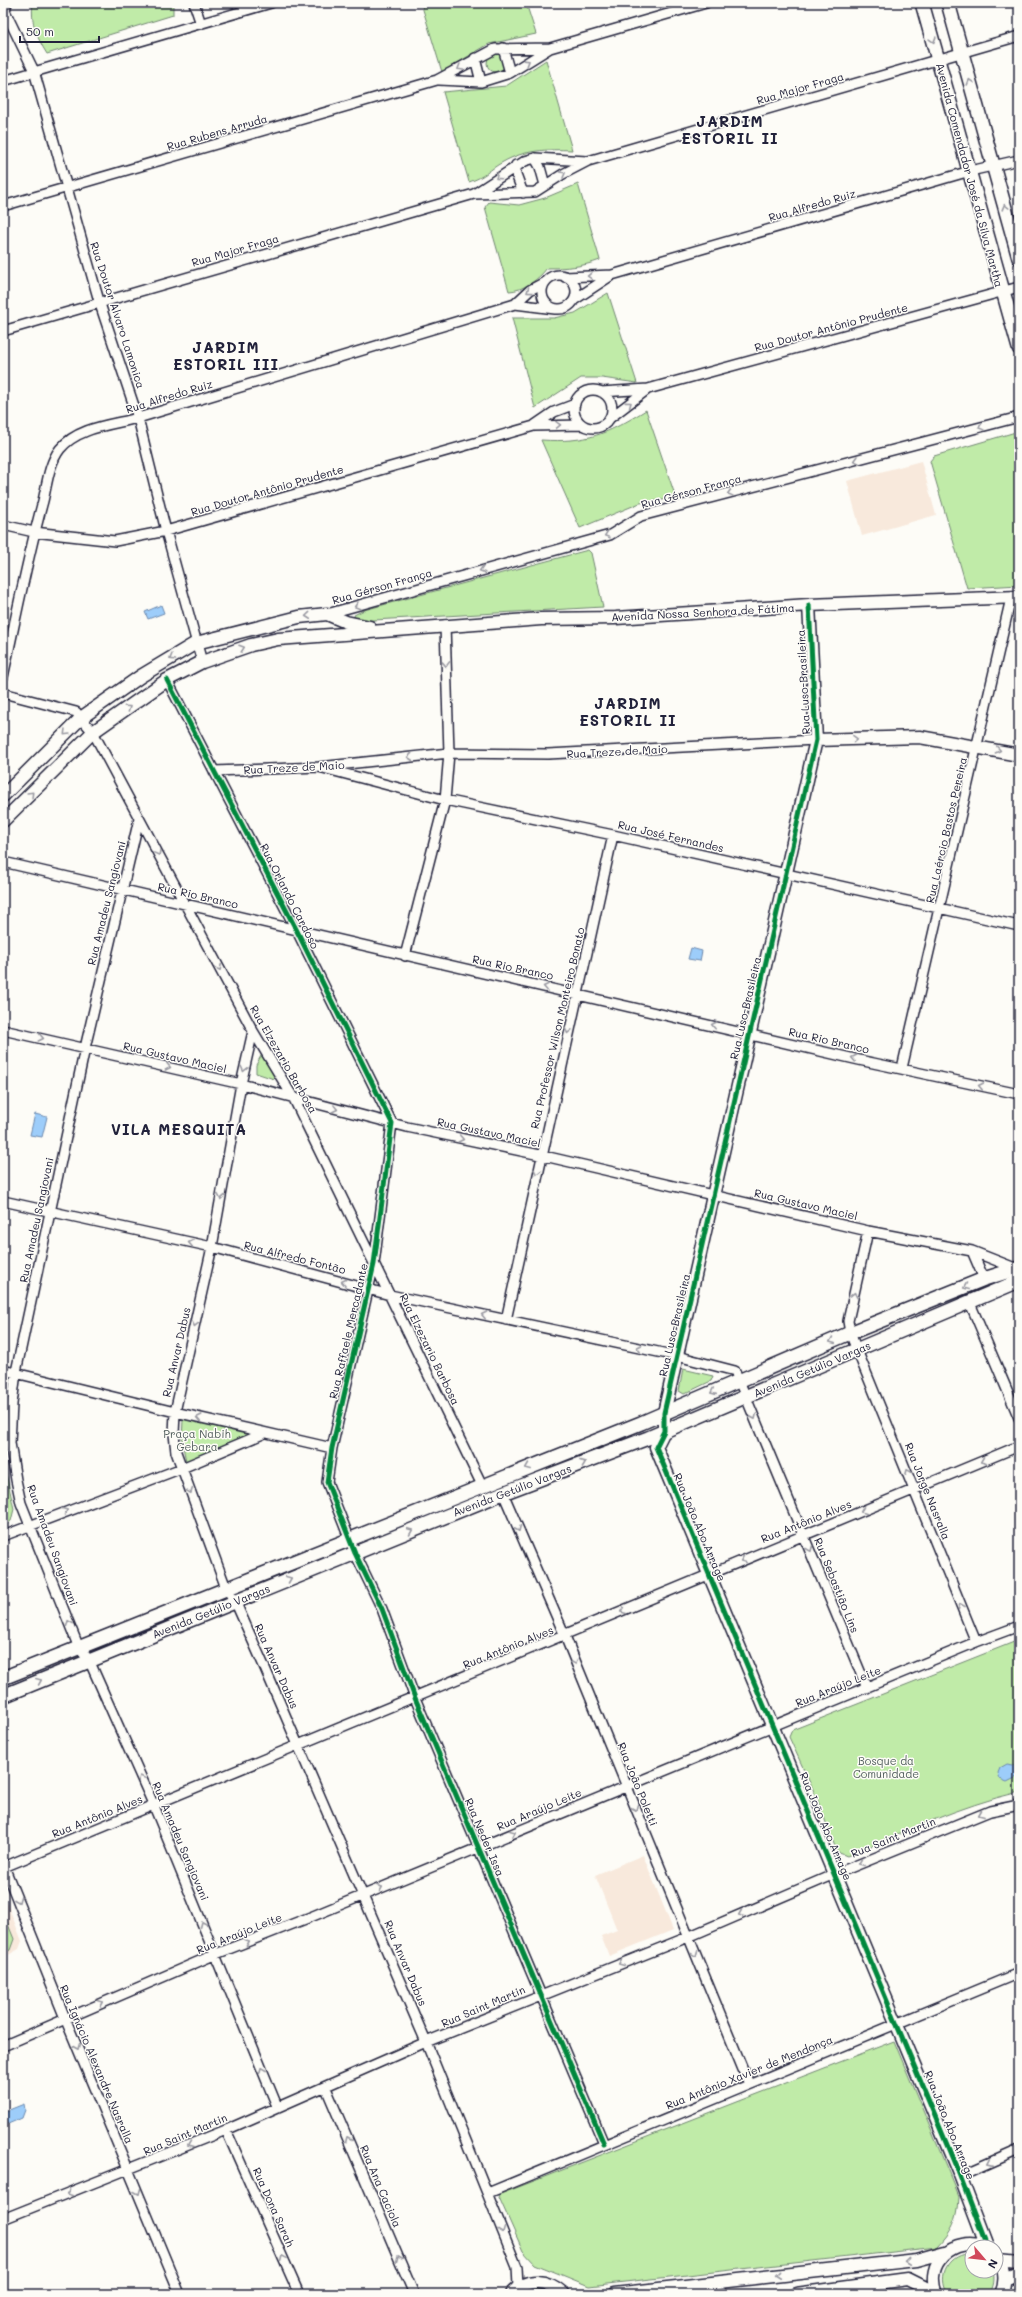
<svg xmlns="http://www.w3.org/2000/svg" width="1022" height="2297" viewBox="0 0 1022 2297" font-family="Mali,sans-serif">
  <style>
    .built { fill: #f8e9dc }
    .green { fill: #c0eba8; stroke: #718672 }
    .water { fill: #9dcdfa; stroke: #6c89ae }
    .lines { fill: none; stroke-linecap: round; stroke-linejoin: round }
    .minor-casing { stroke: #22223b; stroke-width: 12 }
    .tertiary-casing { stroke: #22223b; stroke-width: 15 }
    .secondary-casing { stroke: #22223b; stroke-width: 16 }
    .minor { stroke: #fdfcf7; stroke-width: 9 }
    .tertiary { stroke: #fdfcf7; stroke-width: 12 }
    .secondary { stroke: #fdfcf7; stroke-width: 13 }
    .cycleway-casing { stroke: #fdfcf7; stroke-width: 8 }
    .cycleway { stroke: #00873e; stroke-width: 5 }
    .oneway { stroke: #9a9aa2 }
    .labels { text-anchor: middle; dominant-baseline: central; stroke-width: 3; stroke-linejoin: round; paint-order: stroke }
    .street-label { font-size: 11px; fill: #22223b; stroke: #fdfcf7 }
    .park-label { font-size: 11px; fill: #515e5c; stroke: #fdfcf7 }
    .district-label { font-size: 15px; font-weight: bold; letter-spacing: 1px; fill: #22223b; stroke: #fdfcf7 }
  </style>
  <rect width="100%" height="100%" fill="#fdfcf7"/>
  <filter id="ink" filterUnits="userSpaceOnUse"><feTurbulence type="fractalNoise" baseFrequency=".025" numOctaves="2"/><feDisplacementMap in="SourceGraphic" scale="8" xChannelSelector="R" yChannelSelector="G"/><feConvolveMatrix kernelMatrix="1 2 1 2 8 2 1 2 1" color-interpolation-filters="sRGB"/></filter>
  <g filter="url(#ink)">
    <path class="built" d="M 921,461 L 936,515 L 862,536 L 847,481 Z
      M 643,1855 L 673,1930 L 609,1956 L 601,1936 L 617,1930 L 595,1875 Z
      M 3,1893 L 22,1941 L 19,1949 L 3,1958 Z"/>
    <path class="green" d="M 33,3 L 173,3 L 173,15 L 47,54 C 37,38 30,22 33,3 Z
      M 421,3 L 526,3 L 536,34 L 489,44 L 442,72 Z
      M487 63a9 9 0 1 1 18 0a9 9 0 1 1-18 0Z
      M 546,60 L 572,150 C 547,149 524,150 503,162 C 488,170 487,176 469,182 L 443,92 L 506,86 Z
      M 578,184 L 600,260 C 582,267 566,268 547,268 C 539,279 523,291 509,291 L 485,207 L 489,202 L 519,205 L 545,198 Z
      M 608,293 L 637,383 L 602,378 L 581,378 L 535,408 L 512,318 L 554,318 L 575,313 Z
      M 646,410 L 676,498 L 640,503 L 580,528 L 541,440 C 588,443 607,434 646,410 Z
      M 1019,431 L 1019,585 L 967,588 L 930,461 L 934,456 Z
      M 588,550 L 591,553 L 603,607 L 356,621 L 354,615 L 364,610 Z
      M 262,1054 L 276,1074 L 274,1079 L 256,1073 L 256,1065 Z
      M 683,1369 L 713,1376 L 711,1381 L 684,1394 L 679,1391 Z
      M 3,1392 L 7,1401 L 3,1428 Z
      M 183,1419 L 249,1434 L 186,1461 L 182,1442 Z
      M 3,1460 L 14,1509 L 11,1521 L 3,1527 Z
      M 1019,1640 L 1019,1792 C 959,1806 903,1833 847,1856 L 837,1852 L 816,1796 L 789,1737 L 792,1730 Z
      M 3,1912 L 14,1939 L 10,1950 L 3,1954 Z
      M 894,2041 L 959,2197 C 958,2219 952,2232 937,2247 L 589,2286 L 535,2264 L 523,2251 L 498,2195 Z
      M 972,2254 L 972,2271 L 993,2271 C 995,2279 994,2287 989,2294 L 949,2294 C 937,2276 950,2252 972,2254 Z
      M 537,2289 L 553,2294 L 521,2294 Z"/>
    <path class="water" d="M 161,605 L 164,613 L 148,619 L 145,612 Z
      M 691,948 L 702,951 L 700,961 L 688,959 Z
      M 35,1114 L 47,1117 L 42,1137 L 30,1135 Z
      M 1007,1764 L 1019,1766 L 1019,1776 L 1007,1782 L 1000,1779 L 998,1773 L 1000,1768 Z
      M 24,2104 L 25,2110 L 22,2118 L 8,2124 L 4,2112 Z"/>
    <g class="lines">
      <g class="minor-casing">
        <path id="minor" d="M 7,3 L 5,11 L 34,71 L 99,301 L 138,418 L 166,531 L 202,662
          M 194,3 L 201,24
          M 503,48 L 510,73
          M 475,58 L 481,82
          M 439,80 L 481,82 L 510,73 L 550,48 L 706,3
          M 3,81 L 271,3
          M 535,158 L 540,167 L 545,185
          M 516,165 L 516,174 L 523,193
          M 474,194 L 525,161 L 535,158 L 587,161
          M 3,206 L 437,80 L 495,49 L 550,48
          M 612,275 L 970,171 L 1019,160
          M542 292a17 17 0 1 1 34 0a17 17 0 1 1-34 0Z
          M 565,277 L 612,275 L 574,300
          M 515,304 L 530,290 L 545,282
          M 3,331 L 474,194 L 535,192 L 563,174 L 588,161 L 1019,36
          M574 409a19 19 0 1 1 38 0a19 19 0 1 1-38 0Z
          M 601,392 L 648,389 L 1019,287
          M 610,418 L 648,389
          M 535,425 L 554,412 L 575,404
          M 3,525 L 34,532 L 115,541 L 166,531 L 534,426 L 582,425
          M 327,614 L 610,535 L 641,516 L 1019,417
          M 3,677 C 16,618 27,559 43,501 C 47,484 49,463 60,449 C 78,427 112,425 138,418 L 515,304 L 555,309
          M 167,680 L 297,931 L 392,1123 L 374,1264 L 332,1448 L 327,1482 L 355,1553 L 382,1609 L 415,1698 L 604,2144
          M 3,693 L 76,712 L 93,732 L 253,1031 L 294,1099 L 482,1485
          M 319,767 L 445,800 L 613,835 L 1019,926
          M 214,771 L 319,767 L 449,753 L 548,754 L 816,740
          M 139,819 L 85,1048 L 16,1372 L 12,1404 L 10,1443 L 16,1480 L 21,1503 L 79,1648 L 89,1660 L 154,1806 L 277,2106
          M 3,862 L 859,1060 L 1019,1094
          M 405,956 L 445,800 L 449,753 L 445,625
          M 3,1030 L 241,1084 L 407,1127 L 540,1155 L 868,1231 L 972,1251 L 1015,1268
          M 253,1031 L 241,1084 L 212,1247 L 175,1412 L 174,1434 L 176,1452 L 226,1588 L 235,1601 L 264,1666 L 426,2042 L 517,2267 L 518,2286
          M 902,1068 L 1011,598
          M 3,1201 L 212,1247 L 390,1295 L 677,1356 L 735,1371 L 867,1688
          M 868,1231 L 848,1321 L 850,1333 L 976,1642
          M 972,1251 L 984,1279
          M 970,1303 L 1019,1418
          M 506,1320 L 613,835
          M 3,1370 L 175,1412 L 332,1448
          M 503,1493 L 565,1636 L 749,2084
          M 3,1536 L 182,1468 L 265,1433
          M 3,1864 L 65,2018 L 180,2294
          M 4,1867 L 1019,1446
          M 3,2046 L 216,1954 L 313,1916 L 976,1642 L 1019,1626
          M 326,2088 L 414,2294
          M 226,2130 L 299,2294
          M 960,2176 L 1019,2150
          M 488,2193 L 1019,1973
          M 3,2219 L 226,2130 L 426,2042 L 688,1937 L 835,1874 L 990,1811 L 1019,1805"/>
      </g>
      <g class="tertiary-casing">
        <path id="tertiary" d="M 809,605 L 816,740 L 664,1413 L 664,1431 L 656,1447 L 960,2176 L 987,2247
          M 816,740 L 920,737 L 1019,755
          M 3,796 L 81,718 L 141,676 L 196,643 L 299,617 L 327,614 L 346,622 L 370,627
          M 3,821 L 93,732 L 167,680 L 202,662 L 251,645 L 278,639 L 541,619 L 616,618 L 809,605 L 1019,597
          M 996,2256 C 1005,2266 1007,2281 1001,2294
          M 999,2260 L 1019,2262
          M 1005,2280 L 1019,2274
          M 511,2294 C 527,2277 547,2279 564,2294
          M 614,2294 L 916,2260 L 945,2252
          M 796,2294 L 908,2279 L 936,2293
          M 937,2294 C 924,2262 954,2235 985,2247"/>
      </g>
      <g class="secondary-casing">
        <path id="secondary" d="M 922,3 L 1019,348
          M 948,3 L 1019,258
          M 3,1678 L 641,1423 L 850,1333 L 984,1279 L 1019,1268
          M 3,1696 L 503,1493 L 648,1438 L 1019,1281"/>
      </g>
      <use href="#minor" class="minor"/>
      <use href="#tertiary" class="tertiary"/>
      <use href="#secondary" class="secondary"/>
      <g class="cycleway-casing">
        <path id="cycleway" d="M 809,605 L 816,740 L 664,1413 L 664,1431 L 656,1447 L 960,2176 L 987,2247
          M 167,680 L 297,931 L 392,1123 L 374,1264 L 332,1448 L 327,1482 L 355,1553 L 382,1609 L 415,1698 L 604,2144"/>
      </g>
      <use href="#cycleway" class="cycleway"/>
    </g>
    <defs><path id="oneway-chevron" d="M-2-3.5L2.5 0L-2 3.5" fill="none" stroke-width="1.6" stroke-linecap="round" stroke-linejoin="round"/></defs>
    <g class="oneway">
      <use href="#oneway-chevron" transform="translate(933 40) rotate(74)"/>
      <use href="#oneway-chevron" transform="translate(527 62) rotate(-32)"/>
      <use href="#oneway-chevron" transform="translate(460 68) rotate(149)"/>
      <use href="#oneway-chevron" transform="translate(970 82) rotate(-106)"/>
      <use href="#oneway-chevron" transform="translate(563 174) rotate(-29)"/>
      <use href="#oneway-chevron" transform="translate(498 177) rotate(146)"/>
      <use href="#oneway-chevron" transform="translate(1005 207) rotate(-105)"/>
      <use href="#oneway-chevron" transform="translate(590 276) rotate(178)"/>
      <use href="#oneway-chevron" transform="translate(529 291) rotate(144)"/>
      <use href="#oneway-chevron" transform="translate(629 404) rotate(-37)"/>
      <use href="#oneway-chevron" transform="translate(558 425) rotate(-1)"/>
      <use href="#oneway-chevron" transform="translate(981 427) rotate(165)"/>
      <use href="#oneway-chevron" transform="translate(856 460) rotate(165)"/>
      <use href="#oneway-chevron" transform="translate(730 493) rotate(165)"/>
      <use href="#oneway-chevron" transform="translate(607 535) rotate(161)"/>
      <use href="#oneway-chevron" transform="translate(482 570) rotate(164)"/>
      <use href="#oneway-chevron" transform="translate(357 606) rotate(164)"/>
      <use href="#oneway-chevron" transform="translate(308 616) rotate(174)"/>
      <use href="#oneway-chevron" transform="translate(242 648) rotate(-19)"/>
      <use href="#oneway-chevron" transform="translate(172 658) rotate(150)"/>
      <use href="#oneway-chevron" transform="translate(446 664) rotate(88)"/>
      <use href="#oneway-chevron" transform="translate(128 708) rotate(-35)"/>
      <use href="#oneway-chevron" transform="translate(66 733) rotate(135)"/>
      <use href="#oneway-chevron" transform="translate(855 739) rotate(-2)"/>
      <use href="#oneway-chevron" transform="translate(998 750) rotate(12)"/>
      <use href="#oneway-chevron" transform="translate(410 757) rotate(174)"/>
      <use href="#oneway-chevron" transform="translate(31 794) rotate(-45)"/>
      <use href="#oneway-chevron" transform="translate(158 853) rotate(62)"/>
      <use href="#oneway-chevron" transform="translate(219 968) rotate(62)"/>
      <use href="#oneway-chevron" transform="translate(546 987) rotate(-168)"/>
      <use href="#oneway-chevron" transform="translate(714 1025) rotate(-167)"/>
      <use href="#oneway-chevron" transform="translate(568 1031) rotate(103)"/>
      <use href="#oneway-chevron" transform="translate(41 1038) rotate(13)"/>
      <use href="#oneway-chevron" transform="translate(854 1058) rotate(-167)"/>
      <use href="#oneway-chevron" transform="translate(168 1067) rotate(13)"/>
      <use href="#oneway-chevron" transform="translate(244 1069) rotate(103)"/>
      <use href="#oneway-chevron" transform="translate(981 1086) rotate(-168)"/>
      <use href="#oneway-chevron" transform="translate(335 1109) rotate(14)"/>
      <use href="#oneway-chevron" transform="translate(461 1139) rotate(12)"/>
      <use href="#oneway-chevron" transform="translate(537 1172) rotate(102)"/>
      <use href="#oneway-chevron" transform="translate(221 1197) rotate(100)"/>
      <use href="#oneway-chevron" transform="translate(191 1243) rotate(-168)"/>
      <use href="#oneway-chevron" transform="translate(344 1282) rotate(-166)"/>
      <use href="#oneway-chevron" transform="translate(966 1287) rotate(158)"/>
      <use href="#oneway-chevron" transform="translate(854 1295) rotate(-78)"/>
      <use href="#oneway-chevron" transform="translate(484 1315) rotate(-168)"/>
      <use href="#oneway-chevron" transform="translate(195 1324) rotate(103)"/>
      <use href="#oneway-chevron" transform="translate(832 1341) rotate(157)"/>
      <use href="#oneway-chevron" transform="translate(639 1348) rotate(-168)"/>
      <use href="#oneway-chevron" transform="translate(713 1392) rotate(156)"/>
      <use href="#oneway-chevron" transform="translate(754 1417) rotate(67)"/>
      <use href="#oneway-chevron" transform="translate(199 1418) rotate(-167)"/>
      <use href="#oneway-chevron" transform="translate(983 1461) rotate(158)"/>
      <use href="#oneway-chevron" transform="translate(583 1463) rotate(-21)"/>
      <use href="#oneway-chevron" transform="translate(528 1467) rotate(158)"/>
      <use href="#oneway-chevron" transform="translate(908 1472) rotate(-112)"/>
      <use href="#oneway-chevron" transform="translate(190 1491) rotate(70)"/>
      <use href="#oneway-chevron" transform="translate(65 1511) rotate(-21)"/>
      <use href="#oneway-chevron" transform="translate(863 1511) rotate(158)"/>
      <use href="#oneway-chevron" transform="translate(518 1529) rotate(67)"/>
      <use href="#oneway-chevron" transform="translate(410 1531) rotate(-22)"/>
      <use href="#oneway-chevron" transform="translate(810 1549) rotate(68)"/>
      <use href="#oneway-chevron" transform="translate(743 1560) rotate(158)"/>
      <use href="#oneway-chevron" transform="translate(289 1579) rotate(-22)"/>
      <use href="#oneway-chevron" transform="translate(961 1606) rotate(-112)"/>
      <use href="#oneway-chevron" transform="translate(623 1611) rotate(157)"/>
      <use href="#oneway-chevron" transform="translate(69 1623) rotate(-112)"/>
      <use href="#oneway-chevron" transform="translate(575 1662) rotate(68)"/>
      <use href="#oneway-chevron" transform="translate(39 1681) rotate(-23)"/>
      <use href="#oneway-chevron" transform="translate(141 1778) rotate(-114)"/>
      <use href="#oneway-chevron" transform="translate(635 1808) rotate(68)"/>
      <use href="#oneway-chevron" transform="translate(981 1814) rotate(158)"/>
      <use href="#oneway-chevron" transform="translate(513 1833) rotate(-23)"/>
      <use href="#oneway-chevron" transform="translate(861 1863) rotate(158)"/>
      <use href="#oneway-chevron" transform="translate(380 1888) rotate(-22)"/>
      <use href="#oneway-chevron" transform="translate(18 1900) rotate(68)"/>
      <use href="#oneway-chevron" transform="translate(741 1914) rotate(157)"/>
      <use href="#oneway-chevron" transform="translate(203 1924) rotate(-113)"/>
      <use href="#oneway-chevron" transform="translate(247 1942) rotate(-21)"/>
      <use href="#oneway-chevron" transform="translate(695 1954) rotate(68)"/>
      <use href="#oneway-chevron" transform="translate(621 1963) rotate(159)"/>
      <use href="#oneway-chevron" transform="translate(101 2003) rotate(-23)"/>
      <use href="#oneway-chevron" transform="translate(77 2047) rotate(67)"/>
      <use href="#oneway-chevron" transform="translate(262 2070) rotate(-112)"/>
      <use href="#oneway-chevron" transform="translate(348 2139) rotate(-113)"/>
      <use href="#oneway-chevron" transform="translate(190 2145) rotate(158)"/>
      <use href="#oneway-chevron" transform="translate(990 2163) rotate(156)"/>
      <use href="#oneway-chevron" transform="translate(138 2192) rotate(67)"/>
      <use href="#oneway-chevron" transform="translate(69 2193) rotate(159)"/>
      <use href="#oneway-chevron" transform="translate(502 2230) rotate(69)"/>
      <use href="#oneway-chevron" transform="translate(283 2258) rotate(-114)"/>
      <use href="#oneway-chevron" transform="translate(399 2258) rotate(-113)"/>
      <use href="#oneway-chevron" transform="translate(907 2261) rotate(174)"/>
      <use href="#oneway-chevron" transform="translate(778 2275) rotate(174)"/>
    </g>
  </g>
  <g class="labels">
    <g class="street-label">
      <text transform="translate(800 88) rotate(-16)">Rua Major Fraga</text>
      <text transform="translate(217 132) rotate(-16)">Rua Rubens Arruda</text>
      <text transform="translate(970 175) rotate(75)">Avenida Comendador José da Silva Martha</text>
      <text transform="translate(812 205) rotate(-16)">Rua Alfredo Ruiz</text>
      <text transform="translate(235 250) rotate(-16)">Rua Major Fraga</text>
      <text transform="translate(118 315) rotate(72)">Rua Doutor Alvaro Lamonica</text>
      <text transform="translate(831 327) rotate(-15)">Rua Doutor Antônio Prudente</text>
      <text transform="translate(169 396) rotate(-17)">Rua Alfredo Ruiz</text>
      <text transform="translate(267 490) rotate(-16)">Rua Doutor Antônio Prudente</text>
      <text transform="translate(691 491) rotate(-15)">Rua Gérson França</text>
      <text transform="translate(382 586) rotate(-16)">Rua Gérson França</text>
      <text transform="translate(703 612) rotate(-3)">Avenida Nossa Senhora de Fátima</text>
      <text transform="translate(803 682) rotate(-93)">Rua Luso-Brasileira</text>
      <text transform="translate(617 751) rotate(-3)">Rua Treze de Maio</text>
      <text transform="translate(294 767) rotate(-3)">Rua Treze de Maio</text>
      <text transform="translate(946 830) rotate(-77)">Rua Laércio Bastos Pereira</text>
      <text transform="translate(671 836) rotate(13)">Rua José Fernandes</text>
      <text transform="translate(198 895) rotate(13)">Rua Rio Branco</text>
      <text transform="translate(290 896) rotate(63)">Rua Orlando Cardoso</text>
      <text transform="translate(106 903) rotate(-76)">Rua Amadeu Sangiovani</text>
      <text transform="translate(513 967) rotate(12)">Rua Rio Branco</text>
      <text transform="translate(745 1008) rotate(-77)">Rua Luso-Brasileira</text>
      <text transform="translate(557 1028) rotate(-77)">Rua Professor Wilson Monteiro Bonato</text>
      <text transform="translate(829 1040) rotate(13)">Rua Rio Branco</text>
      <text transform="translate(175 1057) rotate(13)">Rua Gustavo Maciel</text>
      <text transform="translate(284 1059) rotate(60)">Rua Elzezario Barbosa</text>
      <text transform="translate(489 1132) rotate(12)">Rua Gustavo Maciel</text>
      <text transform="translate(806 1204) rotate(13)">Rua Gustavo Maciel</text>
      <text transform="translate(36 1220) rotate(-78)">Rua Amadeu Sangiovani</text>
      <text transform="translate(295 1257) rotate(14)">Rua Alfredo Fontão</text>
      <text transform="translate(674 1325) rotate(-77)">Rua Luso-Brasileira</text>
      <text transform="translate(348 1331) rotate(-77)">Rua Raffaele Mercadante</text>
      <text transform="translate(430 1349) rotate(64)">Rua Elzezario Barbosa</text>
      <text transform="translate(176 1352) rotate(-77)">Rua Anvar Dabus</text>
      <text transform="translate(812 1369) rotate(-23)">Avenida Getúlio Vargas</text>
      <text transform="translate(512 1490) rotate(-21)">Avenida Getúlio Vargas</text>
      <text transform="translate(928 1491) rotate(68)">Rua Jorge Nasralla</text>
      <text transform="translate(806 1521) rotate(-22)">Rua Antônio Alves</text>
      <text transform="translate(700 1527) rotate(67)">Rua João Abo Arrage</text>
      <text transform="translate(53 1545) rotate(70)">Rua Amadeu Sangiovani</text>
      <text transform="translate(837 1585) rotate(68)">Rua Sebastião Lins</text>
      <text transform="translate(211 1611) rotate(-22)">Avenida Getúlio Vargas</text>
      <text transform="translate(508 1647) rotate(-22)">Rua Antônio Alves</text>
      <text transform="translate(277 1666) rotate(66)">Rua Anvar Dabus</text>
      <text transform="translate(838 1686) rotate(-22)">Rua Araújo Leite</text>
      <text transform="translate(638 1784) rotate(68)">Rua João Poletti</text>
      <text transform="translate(539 1809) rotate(-23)">Rua Araújo Leite</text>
      <text transform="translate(97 1816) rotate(-22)">Rua Antônio Alves</text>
      <text transform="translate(826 1826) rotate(67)">Rua João Abo Arrage</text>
      <text transform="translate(485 1837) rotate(67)">Rua Neder Issa</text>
      <text transform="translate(893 1837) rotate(-22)">Rua Saint Martin</text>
      <text transform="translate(181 1841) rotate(67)">Rua Amadeu Sangiovani</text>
      <text transform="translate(239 1933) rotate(-22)">Rua Araújo Leite</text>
      <text transform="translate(406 1963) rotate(67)">Rua Anvar Dabus</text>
      <text transform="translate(483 2006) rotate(-23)">Rua Saint Martin</text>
      <text transform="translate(97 2064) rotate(67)">Rua Ignácio Alexandre Nasralla</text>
      <text transform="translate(749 2072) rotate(-22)">Rua Antônio Xavier de Mendonça</text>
      <text transform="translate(950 2125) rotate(68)">Rua João Abo Arrage</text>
      <text transform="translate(185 2134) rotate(-23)">Rua Saint Martin</text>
      <text transform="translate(381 2186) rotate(67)">Rua Ana Caciola</text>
      <text transform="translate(274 2207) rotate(66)">Rua Dona Sarah</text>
    </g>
    <g class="park-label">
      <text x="197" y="1433">Praça Nabih<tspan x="197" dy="13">Gebara</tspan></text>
      <text x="886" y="1760">Bosque da<tspan x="886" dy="13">Comunidade</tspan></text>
    </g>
    <g class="district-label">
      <text x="730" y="121">JARDIM<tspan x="730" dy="17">ESTORIL II</tspan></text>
      <text x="226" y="347">JARDIM<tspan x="226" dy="17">ESTORIL III</tspan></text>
      <text x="628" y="703">JARDIM<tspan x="628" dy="17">ESTORIL II</tspan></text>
      <text x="179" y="1129">VILA MESQUITA</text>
    </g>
  </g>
  <rect width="1022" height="2297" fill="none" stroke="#fdfcf7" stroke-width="16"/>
  <rect x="8" y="8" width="1006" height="2281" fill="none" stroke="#22223b" stroke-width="1.5" filter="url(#ink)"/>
  <g transform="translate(984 2259) rotate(118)"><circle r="19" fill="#fdfcf7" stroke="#a5a5ac"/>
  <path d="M0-3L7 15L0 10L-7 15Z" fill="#d1495b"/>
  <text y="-6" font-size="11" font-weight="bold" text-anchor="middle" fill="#22223b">N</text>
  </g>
  <path d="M20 36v6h79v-6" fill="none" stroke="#22223b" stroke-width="2"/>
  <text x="26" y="36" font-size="12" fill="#22223b" stroke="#fdfcf7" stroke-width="3" paint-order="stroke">50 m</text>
</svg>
